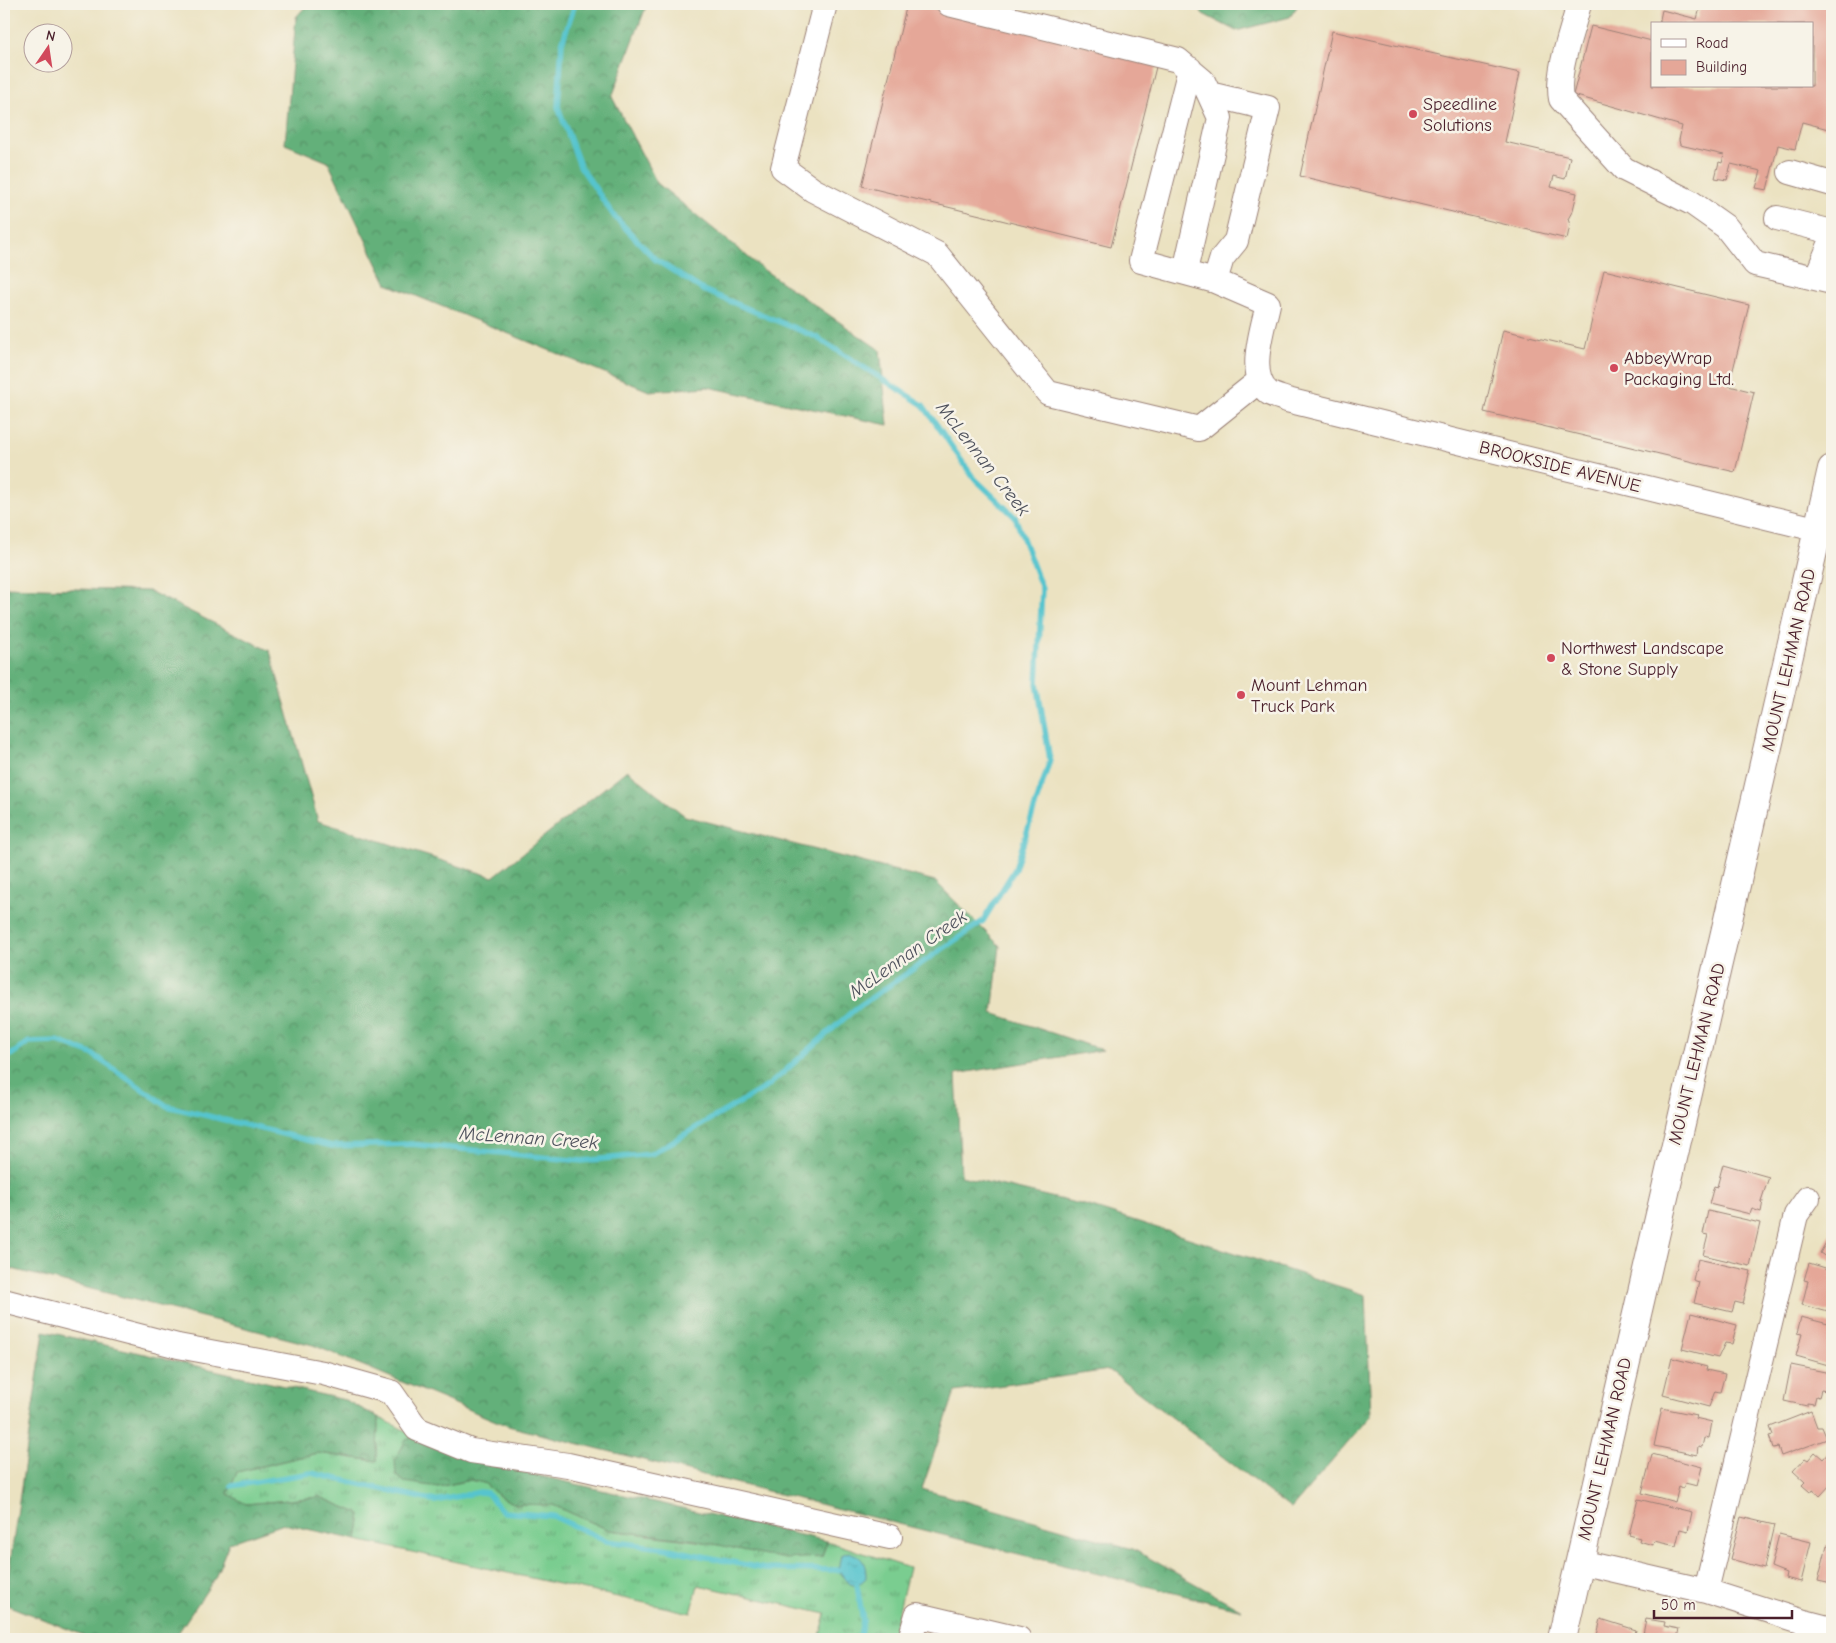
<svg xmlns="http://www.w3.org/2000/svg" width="1836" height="1643" viewBox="0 0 1836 1643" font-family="'Comic Neue',sans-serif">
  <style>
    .grass { fill: url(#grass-tufts); stroke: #62765e }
    .forest { fill: url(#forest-crowns); stroke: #566852 }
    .water { fill: url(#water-ripples); stroke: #50727c }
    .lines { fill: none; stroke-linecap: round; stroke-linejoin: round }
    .stream { stroke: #57c4ce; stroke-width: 5.5 }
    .building { fill: #e5a798 }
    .minor-casing { stroke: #9a8076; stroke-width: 26 }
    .major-casing { stroke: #9a8076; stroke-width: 30 }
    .minor { stroke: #fff; stroke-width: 24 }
    .major { stroke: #fff; stroke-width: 28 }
    .poi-dot { fill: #d1495b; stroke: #f7f3e8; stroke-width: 2 }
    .labels { text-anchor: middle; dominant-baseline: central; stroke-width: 5; stroke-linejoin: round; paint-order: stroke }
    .poi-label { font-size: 18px; fill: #4a1f2b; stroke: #f7f3e8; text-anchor: start }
    .street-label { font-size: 18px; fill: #4a1f2b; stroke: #f7f3e8 }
    .water-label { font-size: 19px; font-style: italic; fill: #4e515c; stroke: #f7f3e8 }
  </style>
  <defs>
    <pattern id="grass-tufts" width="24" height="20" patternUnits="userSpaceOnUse" patternTransform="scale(1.25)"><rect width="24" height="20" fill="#7acd90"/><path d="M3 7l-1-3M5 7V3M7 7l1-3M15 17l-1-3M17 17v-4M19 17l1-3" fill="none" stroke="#66a676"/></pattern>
    <pattern id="forest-crowns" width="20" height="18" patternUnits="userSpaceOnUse" patternTransform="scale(1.25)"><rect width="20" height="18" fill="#63b07a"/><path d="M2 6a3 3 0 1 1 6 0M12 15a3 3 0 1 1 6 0" fill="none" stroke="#548f64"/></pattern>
    <pattern id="water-ripples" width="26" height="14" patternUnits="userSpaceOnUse" patternTransform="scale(1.25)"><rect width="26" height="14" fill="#57c4ce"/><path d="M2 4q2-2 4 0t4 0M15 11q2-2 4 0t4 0" fill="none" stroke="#4a9fa7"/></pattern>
  </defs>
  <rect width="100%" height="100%" fill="#f7f3e8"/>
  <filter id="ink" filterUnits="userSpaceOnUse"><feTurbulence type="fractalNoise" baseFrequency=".02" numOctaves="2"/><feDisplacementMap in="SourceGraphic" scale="10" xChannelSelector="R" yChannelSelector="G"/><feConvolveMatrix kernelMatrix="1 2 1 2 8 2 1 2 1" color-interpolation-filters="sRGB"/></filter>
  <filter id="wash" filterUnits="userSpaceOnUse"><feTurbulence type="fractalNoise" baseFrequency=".0096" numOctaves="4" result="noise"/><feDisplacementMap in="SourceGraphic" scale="20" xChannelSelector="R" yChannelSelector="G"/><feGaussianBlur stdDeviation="1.12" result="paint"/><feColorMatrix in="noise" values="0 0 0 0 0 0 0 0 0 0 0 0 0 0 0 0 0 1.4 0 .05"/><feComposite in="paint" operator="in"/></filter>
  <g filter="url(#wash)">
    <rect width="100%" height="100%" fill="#ebe2c1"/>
    <path class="grass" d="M 378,1417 L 416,1436 L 438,1487 L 470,1480 L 484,1483 L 502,1498 L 516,1504 L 553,1505 L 609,1530 L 822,1557 L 827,1541 L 909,1568 L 892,1639 L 819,1639 L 826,1614 L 698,1585 L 691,1613 L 357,1540 L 361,1514 L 320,1497 L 246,1504 L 228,1494 L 237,1472 L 317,1453 L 377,1461 Z"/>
    <path class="forest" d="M 308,4 L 647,4 L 612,97 L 657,183 L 764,270 L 880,350 L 888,425 L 708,387 L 649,391 L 387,284 L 328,162 L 285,144 L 296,17 Z
      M 1203,4 L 1299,4 L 1290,17 L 1236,31 L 1201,13 Z
      M 4,587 L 149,591 L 270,651 L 318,821 L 493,877 L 627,770 L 685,816 L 935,881 L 1000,946 L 992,1013 L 1103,1050 L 956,1074 L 961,1176 L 1089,1206 L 1366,1295 L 1371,1416 L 1291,1509 L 1109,1370 L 955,1392 L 922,1489 L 1133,1549 L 1242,1610 L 508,1426 L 313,1345 L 4,1267 Z
      M 44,1331 L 345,1400 L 378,1417 L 377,1461 L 317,1453 L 237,1472 L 228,1494 L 246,1504 L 320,1497 L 361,1514 L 357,1540 L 284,1524 L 229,1543 L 215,1578 L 174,1639 L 84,1639 L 83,1635 L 4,1604 Z
      M 416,1436 L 465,1459 L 827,1541 L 822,1557 L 785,1559 L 695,1540 L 609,1530 L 553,1505 L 516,1504 L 502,1498 L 484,1483 L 470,1480 L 438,1487 L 404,1482 L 396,1475 L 395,1460 L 406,1440 Z"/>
    <path class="water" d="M 849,1552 C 863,1557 866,1563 866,1578 L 857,1586 L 850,1584 L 838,1570 L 841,1555 Z"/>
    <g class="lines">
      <path class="stream" d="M 4,1060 L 29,1042 L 58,1041 L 92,1054 L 167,1106 L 332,1146 L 411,1144 L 582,1161 L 651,1154 L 768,1086 L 855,1009 L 983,921 L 1015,869 L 1050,760 L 1037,683 L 1042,589 L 1015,517 L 973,477 L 923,405 L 816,337 L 703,290 L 656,260 L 614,216 L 580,166 L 558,107 L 562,43 L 575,4
        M 231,1486 L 311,1473 L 435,1501 L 480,1492 L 487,1493 L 503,1512 L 553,1516 L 606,1541 L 664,1548 L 765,1569 L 838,1570
        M 857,1586 L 863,1621 L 859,1639"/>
    </g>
    <g id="blocks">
      <path class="building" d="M 907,4 L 916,4 L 1157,63 L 1111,247 L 862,186 Z
        M 1701,4 L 1832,4 L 1832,130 L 1802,122 L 1795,149 L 1778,145 L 1767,190 L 1756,188 L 1761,171 L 1731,164 L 1727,180 L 1715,178 L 1719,162 L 1722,163 L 1724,155 L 1680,145 L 1679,140 L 1682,126 L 1573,95 L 1591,26 L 1652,41 L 1652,86 L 1812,86 L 1812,24 L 1659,24 L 1662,10 L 1697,19 Z
        M 1332,31 L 1520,73 L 1505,142 L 1570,157 L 1565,179 L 1554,176 L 1551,187 L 1577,193 L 1573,210 L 1568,219 L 1570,225 L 1567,239 L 1300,176 Z
        M 1604,270 L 1749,305 L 1729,386 L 1754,392 L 1735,472 L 1484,412 L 1503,330 L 1585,349 Z
        M 1723,1164 L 1769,1177 L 1761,1201 L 1763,1201 L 1761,1212 L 1752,1209 L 1750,1214 L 1709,1204 L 1714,1186 L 1717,1187 Z
        M 1708,1211 L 1760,1223 L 1750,1266 L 1703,1255 L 1708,1235 L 1703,1234 Z
        M 1832,1232 L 1832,1261 L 1820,1253 Z
        M 1698,1259 L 1751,1271 L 1743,1304 L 1735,1302 L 1732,1312 L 1694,1303 L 1699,1282 L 1693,1280 Z
        M 1809,1263 L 1832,1270 L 1832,1313 L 1802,1305 L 1808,1281 L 1804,1280 Z
        M 1691,1313 L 1737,1325 L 1732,1344 L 1725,1343 L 1718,1358 L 1682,1349 Z
        M 1801,1317 L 1832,1325 L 1832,1366 L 1796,1356 L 1802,1334 L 1797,1333 Z
        M 1672,1358 L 1707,1367 L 1706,1370 L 1725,1374 L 1720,1392 L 1715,1391 L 1709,1407 L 1663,1395 Z
        M 1791,1365 L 1830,1373 L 1827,1391 L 1821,1390 L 1819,1397 L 1816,1396 L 1814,1404 L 1807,1403 L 1807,1406 L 1784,1401 Z
        M 1662,1408 L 1696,1415 L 1695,1418 L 1712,1422 L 1709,1439 L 1704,1438 L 1702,1447 L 1698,1446 L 1697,1455 L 1654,1446 Z
        M 1811,1411 L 1817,1427 L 1822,1427 L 1827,1439 L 1781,1456 L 1778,1447 L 1773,1448 L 1769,1436 L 1773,1435 L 1770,1427 Z
        M 1832,1449 L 1832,1483 L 1820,1496 L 1812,1489 L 1810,1492 L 1802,1485 L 1805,1482 L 1793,1471 L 1805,1458 L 1808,1460 L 1815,1452 L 1823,1459 Z
        M 1652,1454 L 1702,1467 L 1697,1486 L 1685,1483 L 1683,1489 L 1679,1487 L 1675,1502 L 1642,1493 Z
        M 1638,1499 L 1692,1512 L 1688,1531 L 1680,1529 L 1676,1546 L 1654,1541 L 1653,1545 L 1639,1541 L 1640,1538 L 1629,1535 Z
        M 1741,1517 L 1774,1525 L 1764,1568 L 1730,1559 Z
        M 1779,1534 L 1811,1542 L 1801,1582 L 1785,1578 L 1786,1573 L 1771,1567 Z
        M 1827,1545 L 1832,1546 L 1832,1584 L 1818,1581 Z
        M 1601,1619 L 1636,1630 L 1634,1639 L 1596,1639 Z
        M 1646,1619 L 1665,1622 L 1664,1626 L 1679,1629 L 1677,1639 L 1642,1639 Z"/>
    </g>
  </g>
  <g filter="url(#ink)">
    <use href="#blocks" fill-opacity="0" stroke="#9a8076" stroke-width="1"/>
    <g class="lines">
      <g class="minor-casing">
        <path id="minor" d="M 825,4 L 783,168 L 813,190 L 937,254 L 1048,393 L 1199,429 L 1259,381
          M 949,4 L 1178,60 L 1203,81 L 1220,118 L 1185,271
          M 1579,4 C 1572,32 1556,71 1561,99 L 1624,169 L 1692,203 L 1726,227 L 1755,264 L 1832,282
          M 1190,69 L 1141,261 L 1215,281 L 1268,304 C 1263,328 1246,376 1269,393 C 1274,396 1282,398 1287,400 L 1832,533
          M 1209,94 L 1268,108 L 1236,241 L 1222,258 L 1215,281
          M 1790,172 L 1832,184
          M 1777,218 L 1832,232
          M 1816,278 L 1832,240
          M 4,1301 L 178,1346 L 323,1373 L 391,1392 L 417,1429 L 471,1451 L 568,1465 L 890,1537
          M 1580,1562 L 1706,1591 L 1801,1621 L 1832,1629
          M 1706,1591 L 1796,1215 L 1808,1198
          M 910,1639 L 917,1615 L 1019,1639"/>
      </g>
      <g class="major-casing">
        <path id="major" d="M 1562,1639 L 1832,469"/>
      </g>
      <use href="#minor" class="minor"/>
      <use href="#major" class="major"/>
    </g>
  </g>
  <g class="poi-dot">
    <circle cx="1413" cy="114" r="5"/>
    <circle cx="1614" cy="368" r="5"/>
    <circle cx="1551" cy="658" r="5"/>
    <circle cx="1241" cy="695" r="5"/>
  </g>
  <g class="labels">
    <g class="poi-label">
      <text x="1423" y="104">Speedline<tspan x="1423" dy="21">Solutions</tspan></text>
      <text x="1624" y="358">AbbeyWrap<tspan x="1624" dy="21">Packaging Ltd.</tspan></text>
      <text x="1561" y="648">Northwest Landscape<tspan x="1561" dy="21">&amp; Stone Supply</tspan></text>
      <text x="1251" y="685">Mount Lehman<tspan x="1251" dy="21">Truck Park</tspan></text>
    </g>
    <g class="street-label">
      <text transform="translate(1560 467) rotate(14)">BROOKSIDE AVENUE</text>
      <text transform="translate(1789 660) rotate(-77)">MOUNT LEHMAN ROAD</text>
      <text transform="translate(1697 1054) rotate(-76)">MOUNT LEHMAN ROAD</text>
      <text transform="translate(1605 1449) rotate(-77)">MOUNT LEHMAN ROAD</text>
    </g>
    <g class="water-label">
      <text transform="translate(983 459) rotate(52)">McLennan Creek</text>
      <text transform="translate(908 954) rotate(-35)">McLennan Creek</text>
      <text transform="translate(529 1138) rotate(4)">McLennan Creek</text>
    </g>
  </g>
  <rect width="1836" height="1643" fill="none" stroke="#f7f3e8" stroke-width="20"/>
  <rect x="1651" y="22" width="162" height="65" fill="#f7f3e8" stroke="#b29e9c"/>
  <rect x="1661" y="39" width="25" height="8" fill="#ffffff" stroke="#b29e9c"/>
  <text x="1696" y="48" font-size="15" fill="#4a1f2b">Road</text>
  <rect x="1661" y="60" width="25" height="15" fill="#e5a798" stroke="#b29e9c"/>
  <text x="1696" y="72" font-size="15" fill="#4a1f2b">Building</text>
  <g transform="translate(48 48) rotate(13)"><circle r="24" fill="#f7f3e8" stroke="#b29e9c"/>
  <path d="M0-4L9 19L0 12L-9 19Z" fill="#d1495b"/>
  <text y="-8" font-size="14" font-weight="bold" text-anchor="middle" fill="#4a1f2b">N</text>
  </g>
  <path d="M1654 1610v8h138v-8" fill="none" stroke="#4a1f2b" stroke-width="2.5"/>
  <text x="1661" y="1610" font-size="15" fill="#4a1f2b" stroke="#f7f3e8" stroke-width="4" paint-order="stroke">50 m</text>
</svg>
